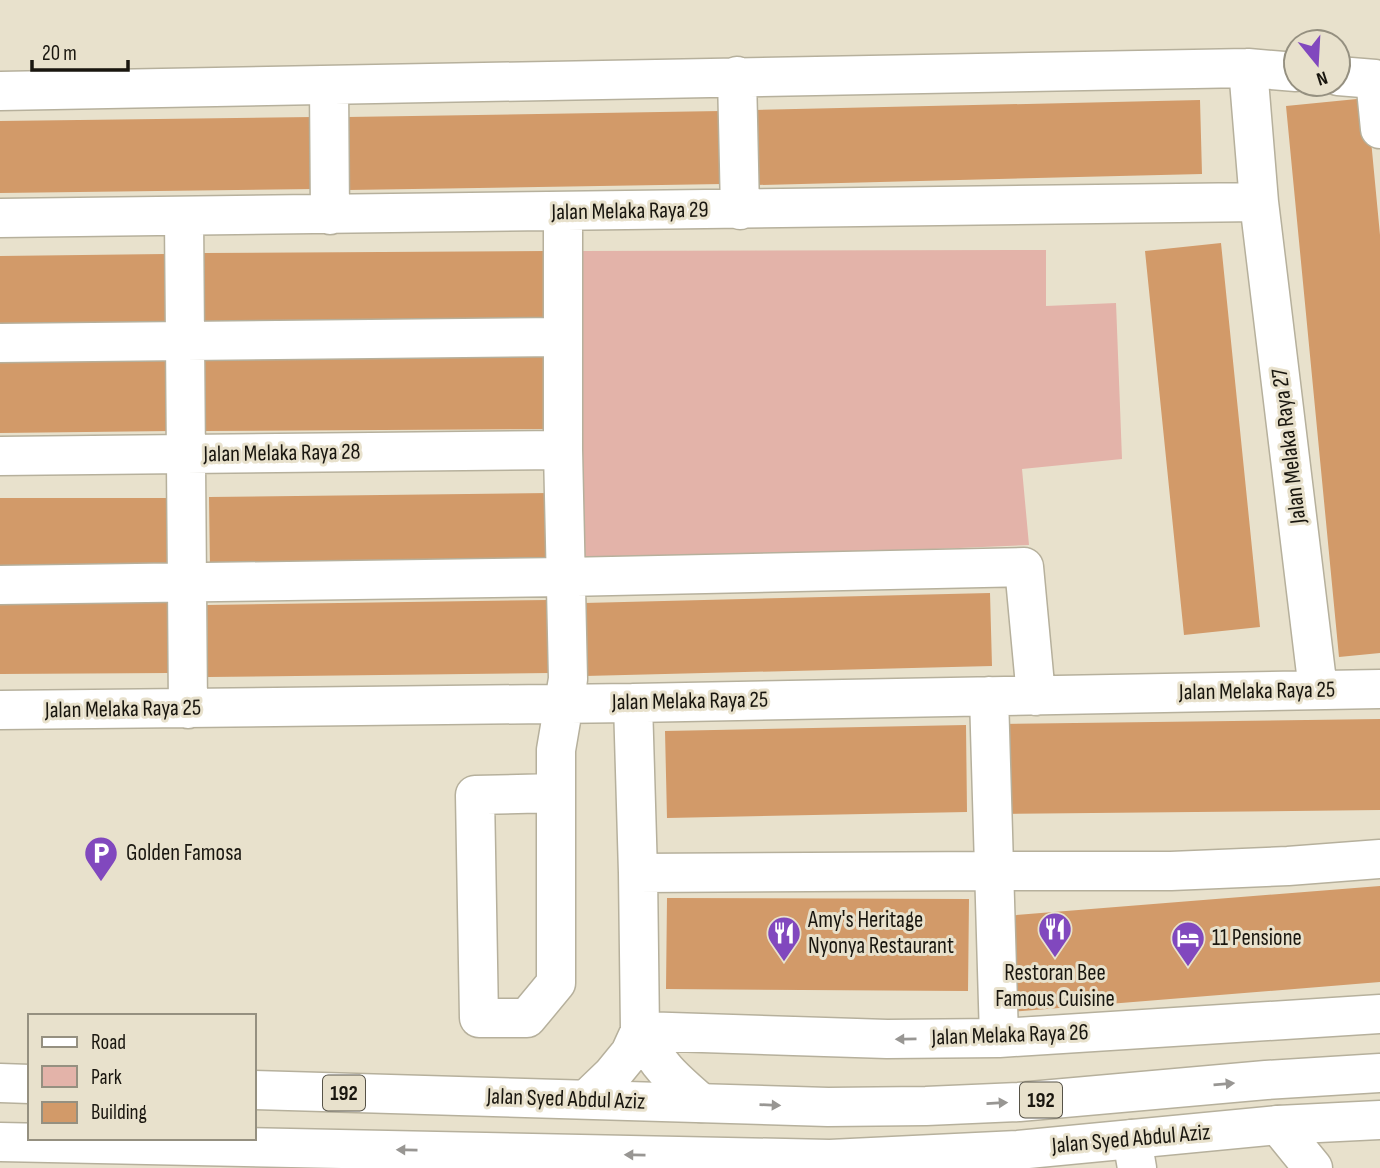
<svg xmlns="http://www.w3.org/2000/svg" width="1380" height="1168" viewBox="0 0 1380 1168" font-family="'Sofia Sans Condensed',sans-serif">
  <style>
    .green { fill: #e3b3a9 }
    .building { fill: #d29a69 }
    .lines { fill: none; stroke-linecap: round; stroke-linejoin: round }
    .minor-casing { stroke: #b6b09c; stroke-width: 41 }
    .major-casing { stroke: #b6b09c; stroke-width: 41 }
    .minor { stroke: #fff; stroke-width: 38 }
    .major { stroke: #fff; stroke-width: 38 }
    .oneway { fill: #989693 }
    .labels { text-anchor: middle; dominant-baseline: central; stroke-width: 6; stroke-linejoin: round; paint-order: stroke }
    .shield { fill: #e8e1cc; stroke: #575348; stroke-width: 2 }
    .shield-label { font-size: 21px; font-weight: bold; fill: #19160f }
    .street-label { font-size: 23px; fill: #19160f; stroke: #e8e1cc }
    .poi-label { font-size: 23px; fill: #19160f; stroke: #e8e1cc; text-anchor: start }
  </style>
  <rect width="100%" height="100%" fill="#e8e1cc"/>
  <path class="green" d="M 1046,250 L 1046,306 L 1116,303 L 1122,459 L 1022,469 L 1029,545 L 578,564 L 582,251 Z"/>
  <path class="building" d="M 1367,98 L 1380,235 L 1380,653 L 1339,657 L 1286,106 Z
    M 1200,100 L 1202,174 L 757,185 L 755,110 Z
    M 721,111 L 722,184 L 348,190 L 347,117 Z
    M 313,117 L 314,189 L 0,193 L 0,121 Z
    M 1221,243 L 1260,627 L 1184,635 L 1145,251 Z
    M 546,251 L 546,324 L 204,326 L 204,253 Z
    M 165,254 L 166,327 L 0,329 L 0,256 Z
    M 547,356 L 547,429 L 204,431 L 204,358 Z
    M 170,358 L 171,431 L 0,433 L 0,360 Z
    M 550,493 L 551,565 L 210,569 L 209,497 Z
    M 0,498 L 173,498 L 173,568 L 0,569 Z
    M 990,593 L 992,666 L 585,676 L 584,603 Z
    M 548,600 L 549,673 L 208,677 L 207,605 Z
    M 170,602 L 169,673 L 0,674 L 0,603 Z
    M 1380,719 L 1380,810 L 1000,814 L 999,724 Z
    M 966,725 L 967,812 L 667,818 L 665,731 Z
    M 1380,886 L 1380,982 L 1011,1012 L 1004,916 Z
    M 667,898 L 969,899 L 968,991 L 666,989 Z"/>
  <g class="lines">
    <g class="minor-casing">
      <path id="minor" d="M 1248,68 L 1259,202 L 1318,690
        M 737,76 L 740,210
        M 1338,76 L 1375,79 L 1380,129
        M 329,85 L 330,215
        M 0,91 L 1248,68 L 1296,72
        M 184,216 L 188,709
        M 0,218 L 1259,202
        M 0,343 L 563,337
        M 0,456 L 563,450
        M 0,585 L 565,577 L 1024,567 L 1036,696
        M 989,696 L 999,1038
        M 0,710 L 633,703 L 1380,689
        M 556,793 L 475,795 L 479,1018 L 527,1018 L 556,983 L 556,750 L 568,679 L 563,450 L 563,211
        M 638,873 L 995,871 L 1171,871 L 1288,866 L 1380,859
        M 640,1031 L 887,1039 L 999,1038 L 1380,1014
        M 640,1031 C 657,1065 673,1079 701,1103
        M 587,1099 L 612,1075 L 630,1053 L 640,1031 L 638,873 L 633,703
        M 1278,1125 L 1313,1168
        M 1132,1139 L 1137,1168"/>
    </g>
    <g class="major-casing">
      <path id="major" d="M 0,1083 L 30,1084
        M 254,1090 L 828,1107 L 926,1106 L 1019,1102 L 1266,1080 L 1380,1073
        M 0,1142 L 830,1159 L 1018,1150 L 1278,1125 L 1380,1120"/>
    </g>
    <use href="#minor" class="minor"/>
    <use href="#major" class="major"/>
  </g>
  <defs><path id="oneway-solid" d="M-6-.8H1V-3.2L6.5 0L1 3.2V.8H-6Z" transform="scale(1.75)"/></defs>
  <g class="oneway">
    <use href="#oneway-solid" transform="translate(906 1039) rotate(179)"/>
    <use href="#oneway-solid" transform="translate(1224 1084) rotate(-5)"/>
    <use href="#oneway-solid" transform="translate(997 1103) rotate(-3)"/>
    <use href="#oneway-solid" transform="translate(770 1105) rotate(2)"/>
    <use href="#oneway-solid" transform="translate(407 1150) rotate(-179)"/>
    <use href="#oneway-solid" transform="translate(635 1155) rotate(-179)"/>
  </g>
  <defs>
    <g id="parking-pin" transform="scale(1.75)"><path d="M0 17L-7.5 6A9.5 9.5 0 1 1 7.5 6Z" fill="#8148be" stroke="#e8e1cc"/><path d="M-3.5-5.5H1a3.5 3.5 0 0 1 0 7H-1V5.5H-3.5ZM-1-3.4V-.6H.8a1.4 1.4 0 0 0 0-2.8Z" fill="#fff"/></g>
    <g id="restaurant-pin" transform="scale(1.75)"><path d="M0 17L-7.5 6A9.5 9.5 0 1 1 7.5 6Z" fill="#8148be" stroke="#e8e1cc"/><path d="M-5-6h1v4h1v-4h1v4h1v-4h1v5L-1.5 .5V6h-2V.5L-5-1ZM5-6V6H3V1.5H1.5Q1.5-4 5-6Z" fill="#fff"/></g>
    <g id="hotel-pin" transform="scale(1.75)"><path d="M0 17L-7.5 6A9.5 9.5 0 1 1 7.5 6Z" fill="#8148be" stroke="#e8e1cc"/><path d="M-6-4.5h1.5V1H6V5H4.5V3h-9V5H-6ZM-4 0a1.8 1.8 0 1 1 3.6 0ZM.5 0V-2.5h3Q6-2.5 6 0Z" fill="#fff"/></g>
  </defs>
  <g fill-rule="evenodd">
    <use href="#parking-pin" x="101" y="853"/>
    <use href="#restaurant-pin" x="1055" y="929"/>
    <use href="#restaurant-pin" x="784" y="933"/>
    <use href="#hotel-pin" x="1188" y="938"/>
  </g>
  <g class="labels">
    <g class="shield">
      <rect x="323" y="1075.5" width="42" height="35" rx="5"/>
      <rect x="1020" y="1082.5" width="42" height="35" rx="5"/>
    </g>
    <g class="shield-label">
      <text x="344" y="1093">192</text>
      <text x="1041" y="1100">192</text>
    </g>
    <g class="street-label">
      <text transform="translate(630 211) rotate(-1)">Jalan Melaka Raya 29</text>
      <text transform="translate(1289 446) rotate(-97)">Jalan Melaka Raya 27</text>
      <text transform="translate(282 453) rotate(-1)">Jalan Melaka Raya 28</text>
      <text transform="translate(1257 691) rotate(-1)">Jalan Melaka Raya 25</text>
      <text transform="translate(690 701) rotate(-1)">Jalan Melaka Raya 25</text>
      <text transform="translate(123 709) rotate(-1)">Jalan Melaka Raya 25</text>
      <text transform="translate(1010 1035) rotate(-2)">Jalan Melaka Raya 26</text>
      <text transform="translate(566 1099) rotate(2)">Jalan Syed Abdul Aziz</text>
      <text transform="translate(1131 1139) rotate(-5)">Jalan Syed Abdul Aziz</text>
    </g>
    <g class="poi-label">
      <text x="126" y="853">Golden Famosa</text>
      <text x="808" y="920">Amy's Heritage<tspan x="808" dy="26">Nyonya Restaurant</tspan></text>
      <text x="1212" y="938">11 Pensione</text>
      <text x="1055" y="973" text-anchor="middle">Restoran Bee<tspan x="1055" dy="26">Famous Cuisine</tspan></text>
    </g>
  </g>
  <rect x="28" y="1014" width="228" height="126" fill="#e8e1cc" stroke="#959080" stroke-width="2"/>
  <rect x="42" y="1037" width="35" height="10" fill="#ffffff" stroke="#959080" stroke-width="2"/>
  <text x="91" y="1049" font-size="21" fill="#19160f">Road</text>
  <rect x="42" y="1066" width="35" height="21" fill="#e3b3a9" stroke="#959080" stroke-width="2"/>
  <text x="91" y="1084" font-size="21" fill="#19160f">Park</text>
  <rect x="42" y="1102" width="35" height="21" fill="#d29a69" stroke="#959080" stroke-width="2"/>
  <text x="91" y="1119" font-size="21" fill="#19160f">Building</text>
  <g transform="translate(1317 63) rotate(162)"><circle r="33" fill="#e8e1cc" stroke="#959080" stroke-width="2"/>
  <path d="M0-5L12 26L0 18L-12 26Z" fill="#8148be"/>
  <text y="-10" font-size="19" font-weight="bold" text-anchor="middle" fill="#19160f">N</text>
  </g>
  <path d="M32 60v10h96v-10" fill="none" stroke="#19160f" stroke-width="3.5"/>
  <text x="42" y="60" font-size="21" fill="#19160f" stroke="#e8e1cc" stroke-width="5" paint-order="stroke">20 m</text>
</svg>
